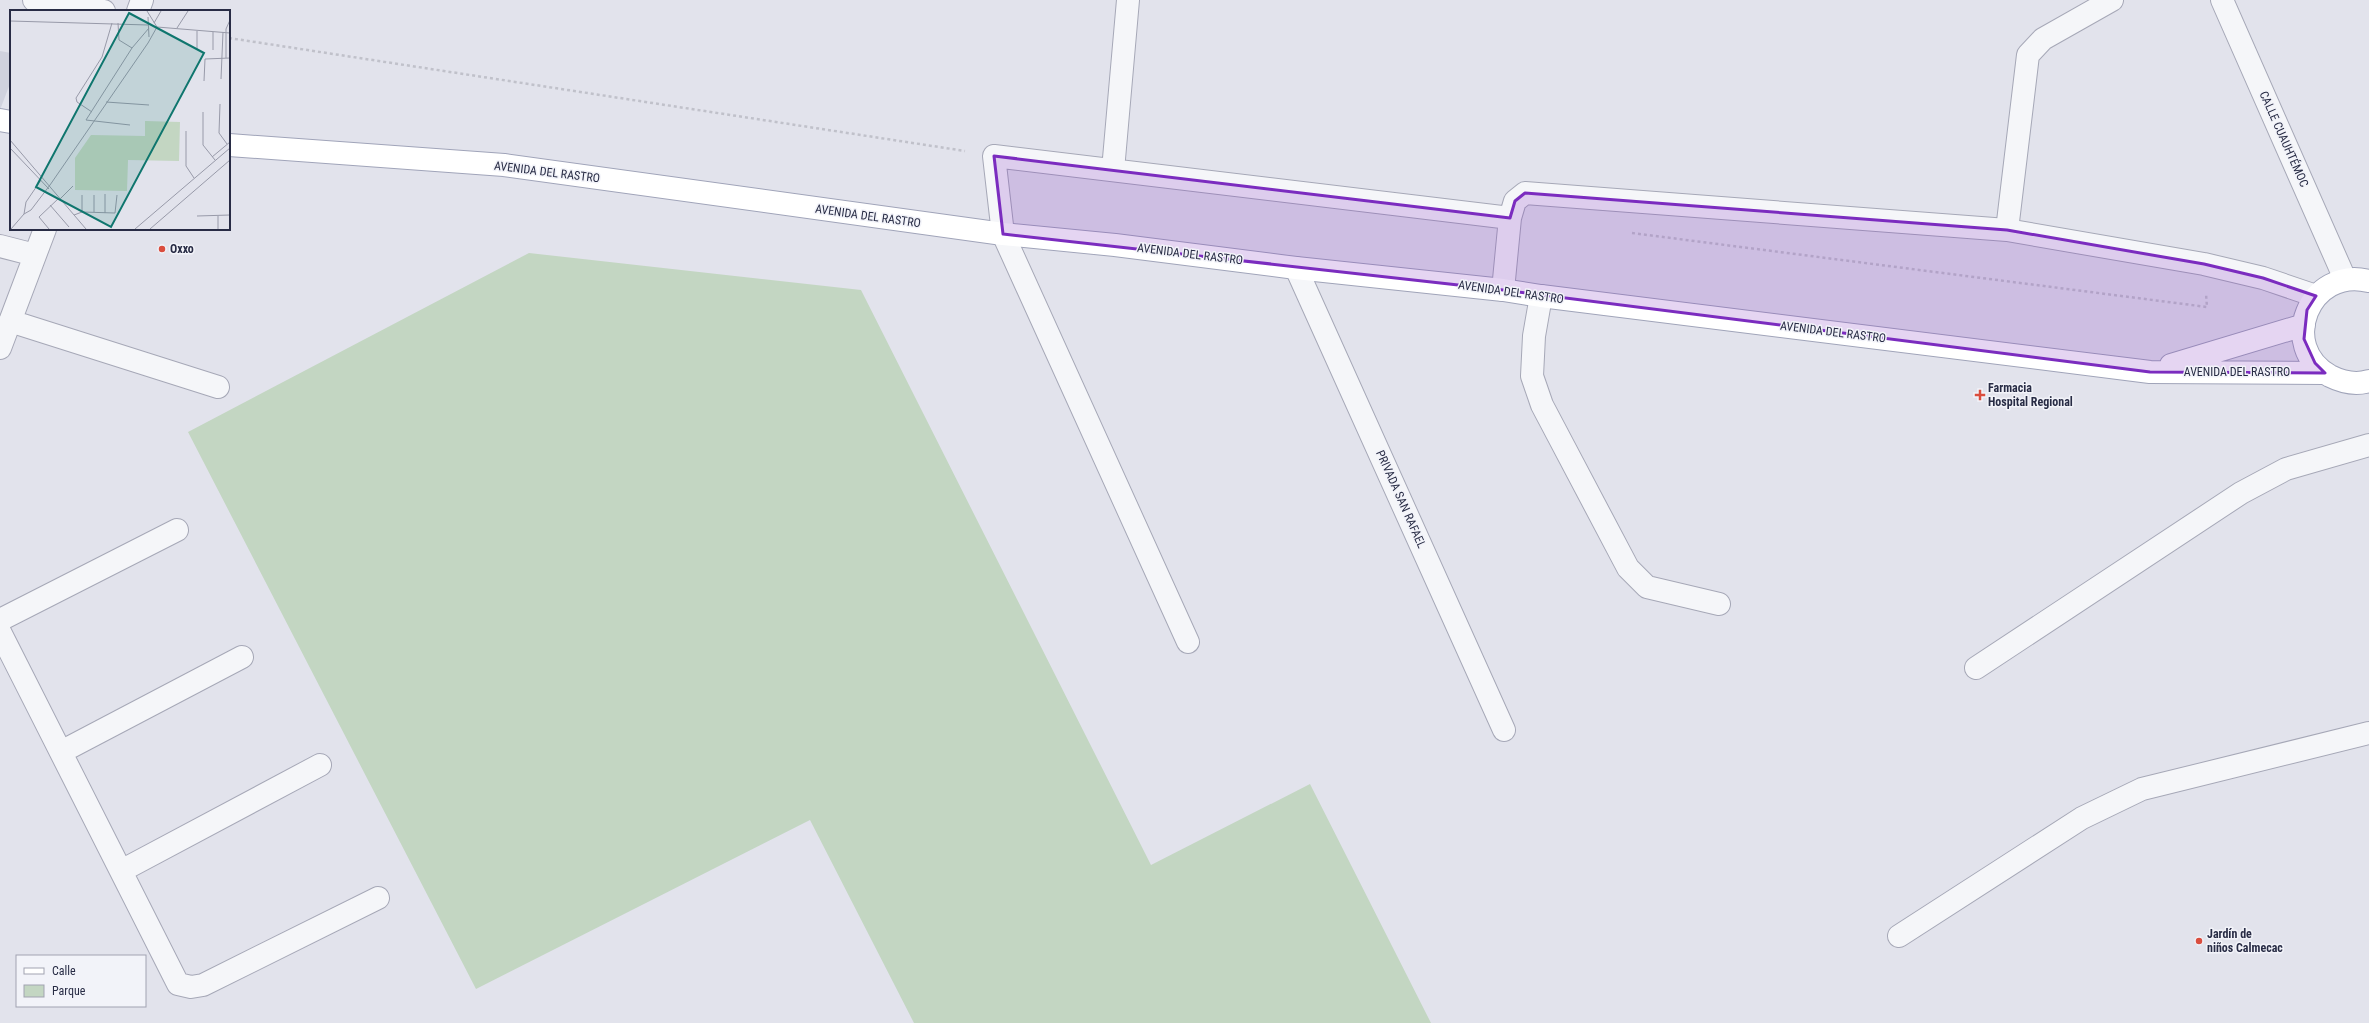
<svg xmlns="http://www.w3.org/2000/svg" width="2369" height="1023" viewBox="0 0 2369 1023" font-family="'Roboto Condensed',sans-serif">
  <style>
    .built { fill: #d0d2de }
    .green { fill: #c3d6c2 }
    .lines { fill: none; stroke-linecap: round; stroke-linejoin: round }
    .minor-casing { stroke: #a6a8b7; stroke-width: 24 }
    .major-casing { stroke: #a0a4b9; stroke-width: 24 }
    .path { stroke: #c0c1ca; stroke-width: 2.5; stroke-dasharray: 3 3; stroke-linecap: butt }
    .minor { stroke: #f5f6f9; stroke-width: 22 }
    .major { stroke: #fff; stroke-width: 22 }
    .marked { fill: #7b2cbf; fill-opacity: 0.2; stroke: #7b2cbf; stroke-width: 3; stroke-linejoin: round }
    .poi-dot { fill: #da4d3e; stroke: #f2f3f9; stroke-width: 1.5 }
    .labels { text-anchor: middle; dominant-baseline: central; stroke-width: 3; stroke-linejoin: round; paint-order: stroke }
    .street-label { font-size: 12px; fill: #282c45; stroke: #f2f3f9 }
    .poi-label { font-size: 12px; font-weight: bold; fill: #282c45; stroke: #f2f3f9; text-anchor: start }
    .inset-road { fill: none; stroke: #989aa9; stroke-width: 1 }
    .view { fill: #0f766e; fill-opacity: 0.15; stroke: #0f766e; stroke-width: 2 }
    .inset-edge { fill: none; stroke: #282c45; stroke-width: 2 }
  </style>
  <rect width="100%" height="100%" fill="#e2e3ec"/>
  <path class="built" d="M 0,51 L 11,53 L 11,81 L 0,110 Z"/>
  <path class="green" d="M 529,253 L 861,290 L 1151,865 L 1310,784 L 1431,1023 L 914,1023 L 810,820 L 476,989 L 188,432 Z"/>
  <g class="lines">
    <g class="minor-casing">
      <path id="minor" d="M 34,0 L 104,11
        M 2222,0 L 2345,279
        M 138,11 L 142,0
        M 1113,170 L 1128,0
        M 2007,230 L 2028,55 L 2043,39 L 2112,0
        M 0,246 L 35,255
        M 1296,268 L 1504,730
        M 1503,290 L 1510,218 L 1515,201 L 1525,193 L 2007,230 L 2204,264 L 2263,278 L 2316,296
        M 1541,296 L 1534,336 L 1532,376 L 1542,405 L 1628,568 L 1647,587 L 1719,604
        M 10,321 L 218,387
        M 0,348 L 45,229
        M 0,620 L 177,530
        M 0,632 L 178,984 L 191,987 L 203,985 L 378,898
        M 1188,642 L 1003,234 L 994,156 L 1510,218
        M 1976,668 L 2241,493 L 2286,469 L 2369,445
        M 61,752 L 242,657
        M 121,871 L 320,765
        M 1899,936 L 2082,818 L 2142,789 L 2369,733"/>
    </g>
    <g class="major-casing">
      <path id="major" d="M 0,120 L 11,122
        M 229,145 L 504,165 L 1003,234 L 1115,245 L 1296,268 L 1503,290 L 1541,296 L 2150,372 L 2325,373
        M 2369,281 C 2309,266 2277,347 2330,376 C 2342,382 2356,385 2369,381
        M 2171,365 L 2304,325"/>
    </g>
    <path class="path" d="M 229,38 L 965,151
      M 1632,233 L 2207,307 L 2206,294"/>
    <use href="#minor" class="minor"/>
    <use href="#major" class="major"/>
  </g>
  <path class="marked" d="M 994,156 L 1510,218 L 1515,201 L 1525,193 L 2007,230 L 2204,264 L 2263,278 L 2316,296 L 2307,310 L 2304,339 L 2315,363 L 2325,373 L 2150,372 L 1503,290 L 1003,234 Z"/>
  <g class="poi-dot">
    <circle cx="162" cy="249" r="4"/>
    <path d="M1978 389h4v4h4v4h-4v4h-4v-4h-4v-4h4z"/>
    <circle cx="2199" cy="941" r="4"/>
  </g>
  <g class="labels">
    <g class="street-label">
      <text transform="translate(2284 139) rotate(66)">CALLE CUAUHTÉMOC</text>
      <text transform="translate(547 172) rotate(7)">AVENIDA DEL RASTRO</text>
      <text transform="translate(868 216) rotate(8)">AVENIDA DEL RASTRO</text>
      <text transform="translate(1190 254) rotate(7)">AVENIDA DEL RASTRO</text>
      <text transform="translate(1511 292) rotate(8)">AVENIDA DEL RASTRO</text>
      <text transform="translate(1833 332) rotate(7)">AVENIDA DEL RASTRO</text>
      <text x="2237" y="372">AVENIDA DEL RASTRO</text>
      <text transform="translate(1401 499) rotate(66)">PRIVADA SAN RAFAEL</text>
    </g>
    <g class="poi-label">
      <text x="170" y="249">Oxxo</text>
      <text x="1988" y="388">Farmacia<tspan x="1988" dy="14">Hospital Regional</tspan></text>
      <text x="2207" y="934">Jardín de<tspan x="2207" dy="14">niños Calmecac</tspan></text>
    </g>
  </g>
  <g transform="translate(10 10)">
    <rect width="220" height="220" fill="#e2e3ec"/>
    <path d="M 135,111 L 170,112 L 169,151 L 118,150 L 117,181 L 65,180 L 65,148 L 81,125 L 135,126 Z" fill="#c3d6c2"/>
    <path class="inset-road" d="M 138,7 L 139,27M 0,11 L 138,15M 108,13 L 109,30 L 122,38M 144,13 L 151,1M 147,17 L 220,23M 167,18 L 178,1M 187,21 L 187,39M 203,40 L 203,22M 216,48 L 216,19 L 220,10M 211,69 L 213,22M 194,71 L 195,49 L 220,48M 96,92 L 139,95M 210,94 L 209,123 L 217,134M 82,102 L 67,92 L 66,88 L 92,47 L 102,13M 193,102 L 193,135 L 205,150M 120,115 L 76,110 L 122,38 L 139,18M 176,121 L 176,156 L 184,168M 0,130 L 76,219M 0,138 L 39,179M 202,147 L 220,132M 95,184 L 95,203M 50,189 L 63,176M 40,195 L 59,217M 72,202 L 72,185M 84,202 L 84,185M 14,204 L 16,192 L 31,170M 64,205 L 72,202 L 105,203 L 107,185M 187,206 L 220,205M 208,206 L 208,219M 1,219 L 14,204 L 21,200 L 40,175 L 138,33 L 147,17 L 137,1M 39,219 L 29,207 L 49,188M 125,219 L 220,138M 140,219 L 220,150"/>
    <path class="view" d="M 119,3 L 194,43 L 101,217 L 26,177 Z"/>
    <rect width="220" height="220" class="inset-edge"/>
  </g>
  <rect x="16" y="955" width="130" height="52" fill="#f2f3f9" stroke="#a1a3b1"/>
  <rect x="24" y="968" width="20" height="6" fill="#ffffff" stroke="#a1a3b1"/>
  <text x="52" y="975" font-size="12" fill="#282c45">Calle</text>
  <rect x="24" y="985" width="20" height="12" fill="#c3d6c2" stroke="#a1a3b1"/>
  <text x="52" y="995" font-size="12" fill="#282c45">Parque</text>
</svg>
